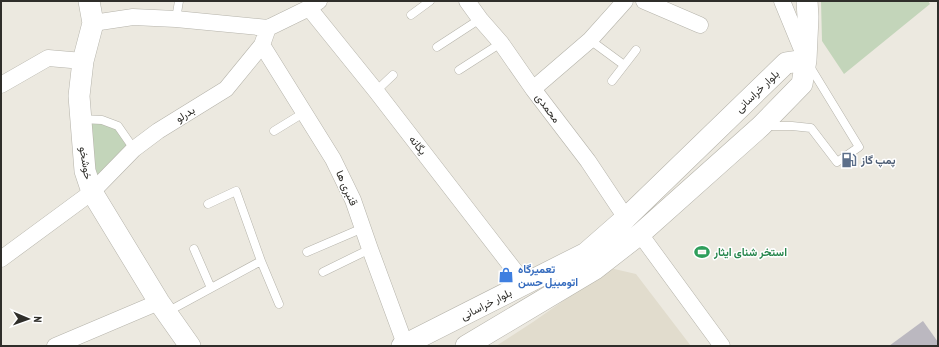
<svg xmlns="http://www.w3.org/2000/svg" width="939" height="347" viewBox="0 0 939 347" font-family="'PT Sans Narrow',Vazirmatn,sans-serif">
  <style>
    .built { fill: #e1dccd }
    .green { fill: #c3d5ba }
    .building { fill: #bbb8c0 }
    .lines { fill: none; stroke-linecap: round; stroke-linejoin: round }
    .service-casing { stroke: #b5b3aa; stroke-width: 9 }
    .minor-casing { stroke: #b5b3aa; stroke-width: 17 }
    .tertiary-casing { stroke: #b5b3aa; stroke-width: 22 }
    .service { stroke: #fff; stroke-width: 8 }
    .minor { stroke: #fff; stroke-width: 16 }
    .tertiary { stroke: #fff; stroke-width: 21 }
    .labels { text-anchor: middle; dominant-baseline: central; stroke-width: 3; stroke-linejoin: round; paint-order: stroke }
    .street-label { font-size: 11px; fill: #2f2e2a; stroke: #fff }
    .service-label { font-size: 11px; font-weight: bold; fill: #4e5e75; stroke: #fff; text-anchor: start }
    .leisure-label { font-size: 11px; font-weight: bold; fill: #27864d; stroke: #fff; text-anchor: start }
    .shop-label { font-size: 11px; font-weight: bold; fill: #366cbe; stroke: #fff; text-anchor: start }
  </style>
  <rect width="100%" height="100%" fill="#ece9e0"/>
  <path class="built" d="M 610,268 L 636,274 L 691,346 L 496,346 L 533,322 Z"/>
  <path class="green" d="M 821,1 L 928,1 L 930,4 L 844,74 L 822,41 Z
    M 80,119 L 118,126 L 134,149 L 92,192 Z"/>
  <path class="building" d="M 923,321 L 938,342 L 938,346 L 889,346 Z"/>
  <g class="lines">
    <g class="service-casing">
      <path id="service" d="M 411,15 L 430,1
        M 176,19 L 179,1
        M 590,40 L 624,65
        M 437,47 L 480,19
        M 459,70 L 501,43
        M 612,81 L 636,50
        M 376,91 L 393,75
        M 81,119 L 102,120 L 118,126 L 134,149
        M 766,126 L 792,126 L 811,128 L 837,162 L 859,147 L 809,65
        M 274,131 L 305,112
        M 208,204 L 236,191 L 261,261 L 279,304
        M 194,249 L 211,288
        M 307,252 L 363,228
        M 323,272 L 370,249
        M 167,312 L 261,261"/>
    </g>
    <g class="minor-casing">
      <path id="minor" d="M 467,1 L 480,19 L 501,43 L 533,89 L 588,161 L 626,218
        M 644,1 L 700,25
        M 782,1 L 805,57
        M 309,8 L 376,91 L 525,284
        M 93,23 L 133,17 L 176,19 L 268,28
        M 268,28 L 309,8 L 319,1
        M 262,45 L 333,159 L 353,200 L 370,249 L 405,344
        M 1,85 L 48,58 L 83,61
        M 533,89 L 590,40 L 625,1
        M 640,234 L 722,346
        M 1,259 L 92,192 L 134,149 L 158,131 L 226,89 L 262,45 L 268,28
        M 55,346 L 159,302"/>
    </g>
    <g class="tertiary-casing">
      <path id="tertiary" d="M 89,1 L 93,23 L 83,61 L 79,96 L 85,171 L 92,192 L 159,302 L 190,346
        M 402,346 L 586,253 L 626,218 L 786,63 L 806,60
        M 466,346 L 595,269 L 640,234 L 761,126 L 802,84 L 806,60 L 808,17 L 807,1"/>
    </g>
    <use href="#service" class="service"/>
    <use href="#minor" class="minor"/>
    <use href="#tertiary" class="tertiary"/>
  </g>
  <defs>
    <g id="fuel-bare" transform="scale(1.2)"><path d="M-5.5-6h7V0h2V4h1.3V-2.5L3-4.5l.8-.8L6-3V5H2.5V1h-1V6h-7ZM-4.2-4.7v3.2H.2V-4.7Z" fill="#5c6f8a" stroke="#fff" stroke-width="2.5" paint-order="stroke"/></g>
    <g id="stadium-bare" transform="scale(1.2)"><path d="M0-5a6.5 5 0 1 0 0 10a6.5 5 0 1 0 0-10ZM-3.5-1.8h7v3.6h-7Z" fill="#2e9e5b" stroke="#fff" stroke-width="2.5" paint-order="stroke"/></g>
    <g id="shop-bare" transform="scale(1.2)"><path d="M-5-2.5h2.3a2.7 3.5 0 0 1 5.4 0H5L5.5 6h-11ZM-1.5-2.5h3a1.5 2.3 0 0 0-3 0Z" fill="#3f7fe0" stroke="#fff" stroke-width="2.5" paint-order="stroke"/></g>
  </defs>
  <g fill-rule="evenodd">
    <use href="#fuel-bare" x="849" y="160"/>
    <use href="#stadium-bare" x="702" y="252"/>
    <use href="#shop-bare" x="506" y="275"/>
  </g>
  <g class="labels">
    <g class="street-label">
      <text transform="translate(757 91) rotate(-44)">بلوار خراسانی</text>
      <text transform="translate(548 108) rotate(53)">محمدی</text>
      <text transform="translate(185 114) rotate(-32)">بدرلو</text>
      <text transform="translate(418 145) rotate(52)">یگانه</text>
      <text transform="translate(86 163) rotate(81)">خوشخو</text>
      <text transform="translate(347 188) rotate(66)">قنبری ها</text>
      <text transform="translate(486 304) rotate(-27)">بلوار خراسانی</text>
    </g>
    <g class="service-label">
      <text x="861" y="160">پمپ گاز</text>
    </g>
    <g class="leisure-label">
      <text x="714" y="252">استخر شنای ایثار</text>
    </g>
    <g class="shop-label">
      <text x="518" y="269">تعمیرگاه<tspan x="518" dy="13">اتومبیل حسن</tspan></text>
    </g>
  </g>
  <rect width="939" height="347" fill="none" stroke="#2f2e2a" stroke-width="4"/>
  <g transform="translate(28 319) rotate(92)" stroke="#ffffff" stroke-width="3" paint-order="stroke">
  <path d="M0-3L7 15L0 10L-7 15Z" fill="#2f2e2a"/>
  <text y="-6" font-size="11" font-weight="bold" text-anchor="middle" fill="#2f2e2a">N</text>
  </g>
</svg>
